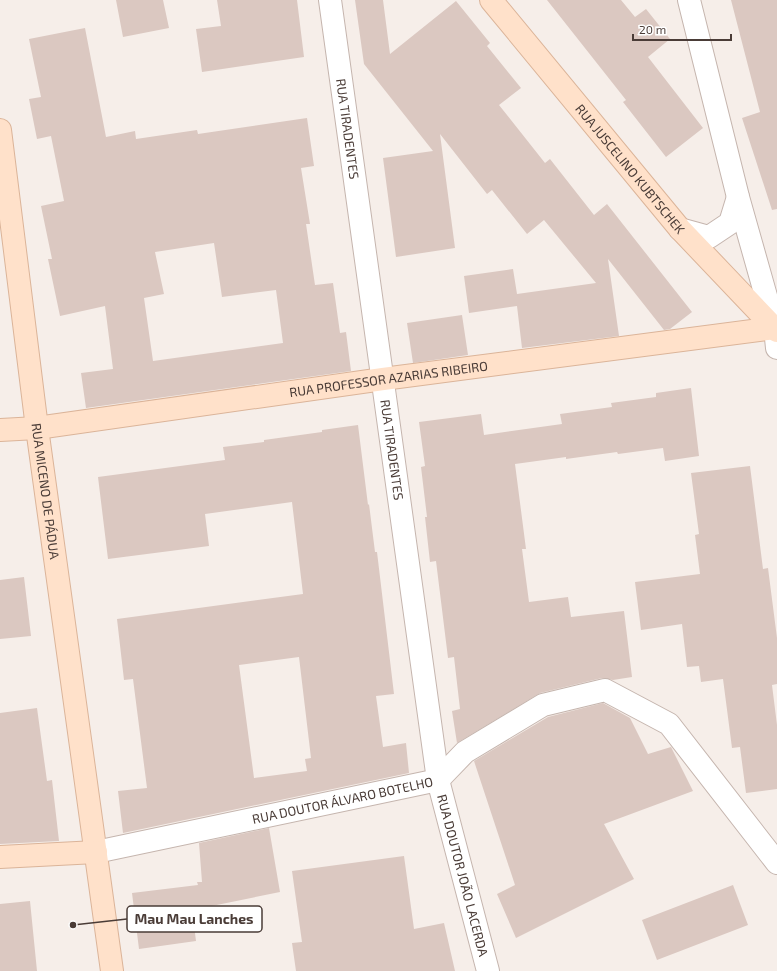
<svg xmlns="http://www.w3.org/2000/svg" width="777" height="971" viewBox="0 0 777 971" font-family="'Exo 2',sans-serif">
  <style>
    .building { fill: #dbc8c1; fill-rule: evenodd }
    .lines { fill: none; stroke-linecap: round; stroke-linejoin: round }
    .minor-casing { stroke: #c5b5ae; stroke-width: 24 }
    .secondary-casing { stroke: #dbb499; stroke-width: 24 }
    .minor { stroke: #fff; stroke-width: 22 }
    .secondary { stroke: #ffe1ca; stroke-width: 22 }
    .labels { text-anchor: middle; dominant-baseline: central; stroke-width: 4; stroke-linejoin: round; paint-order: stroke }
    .street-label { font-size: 13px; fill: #4a3c37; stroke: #fff }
    .leader { fill: none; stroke: #4a3c37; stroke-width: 1.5 }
    .callout-dot { fill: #4a3c37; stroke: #fff; stroke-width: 1.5 }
    .callout { fill: #fff; stroke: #4a3c37; stroke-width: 1.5 }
    .callout-label { font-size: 14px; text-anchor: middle; font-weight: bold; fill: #4a3c37 }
  </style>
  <rect width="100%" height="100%" fill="#f6eee9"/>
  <path class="building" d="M 116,0 L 163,0 L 169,28 L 123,37 Z
    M 217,0 L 297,0 L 304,57 L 202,72 L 196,29 L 221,26 Z
    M 355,0 L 383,0 L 390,54 L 456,1 L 490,43 L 487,46 L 521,88 L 499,105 L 545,163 L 550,159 L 594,215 L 607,204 L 692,312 L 670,329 L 664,330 L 608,259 L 619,336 L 522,348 L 517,306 L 469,313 L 464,276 L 513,269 L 517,294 L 596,283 L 544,220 L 527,234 L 492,190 L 487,194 L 440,134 L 455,248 L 396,257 L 383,158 L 433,151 L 364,64 Z
    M 547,0 L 621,0 L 635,17 L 646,9 L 670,39 L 648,57 L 703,128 L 666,157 L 623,102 L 626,100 Z
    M 731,0 L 777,0 L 777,209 L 772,210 L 742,118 L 760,112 Z
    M 85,28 L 106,137 L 135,131 L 136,139 L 197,130 L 198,134 L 307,118 L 314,166 L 301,168 L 310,224 L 306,224 L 315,285 L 333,283 L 340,333 L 346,332 L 351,371 L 86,408 L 81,373 L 113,369 L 105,306 L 60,316 L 48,259 L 52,259 L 41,206 L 64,201 L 51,136 L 37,139 L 29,99 L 41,97 L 29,39 ZM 214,243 L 222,297 L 276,290 L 283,343 L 153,361 L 144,298 L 164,294 L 155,252 Z
    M 462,315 L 468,355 L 413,363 L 407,323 Z
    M 691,388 L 699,456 L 665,461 L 663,448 L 618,454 L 617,452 L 566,459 L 566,457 L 515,464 L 526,549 L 522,549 L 529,602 L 568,597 L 571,617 L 624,611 L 632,677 L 613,680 L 602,678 L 540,693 L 457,743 L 452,711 L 460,709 L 454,657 L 448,658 L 436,561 L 430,562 L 425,517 L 427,517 L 421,467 L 425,466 L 419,422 L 481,414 L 484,435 L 562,424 L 560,414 L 612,407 L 611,403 L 656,397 L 656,393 Z
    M 358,425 L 368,505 L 369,504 L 375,552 L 377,552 L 394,694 L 376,696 L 383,747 L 406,743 L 409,773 L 123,833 L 118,791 L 147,788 L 133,679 L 124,680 L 117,619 L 303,594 L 292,502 L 205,514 L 209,546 L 108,559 L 98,477 L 225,460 L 223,447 L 264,442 L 264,440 L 322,432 L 322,430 ZM 299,657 L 311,758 L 305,759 L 307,771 L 254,778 L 239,665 Z
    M 750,466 L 763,569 L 768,568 L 777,638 L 777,684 L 772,685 L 777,725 L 777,789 L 746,793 L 740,747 L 732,748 L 723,679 L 701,682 L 699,666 L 687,667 L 682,624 L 641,630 L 635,582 L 700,574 L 695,535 L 699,534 L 691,473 Z
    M 24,577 L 31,636 L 0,639 L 0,580 Z
    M 603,703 L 630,718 L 648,754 L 671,747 L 693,791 L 604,824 L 634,879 L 516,938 L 497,894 L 515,885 L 474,761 L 548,717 Z
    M 37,708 L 47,781 L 52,780 L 59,841 L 0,844 L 0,713 Z
    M 269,828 L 280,892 L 192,910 L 196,941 L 139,949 L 132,893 L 198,885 L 197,882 L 202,882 L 199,843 Z
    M 404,856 L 414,929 L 444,923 L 455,971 L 296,971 L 292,943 L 302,942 L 292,871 Z
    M 733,885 L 748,925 L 657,960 L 642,920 Z
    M 30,901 L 37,971 L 0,971 L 0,904 Z"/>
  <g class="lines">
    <g class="minor-casing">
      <g id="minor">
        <path id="s1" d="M 330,0 L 438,780 L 488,971"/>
        <path d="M 689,0 L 738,197 L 775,328 L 777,348"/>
        <path d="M 680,229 L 709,237 L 730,223 L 738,197"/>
        <path id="s2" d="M 96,852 L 438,780 L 465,752 L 543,705 L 605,690 L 669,724 L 777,863"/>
      </g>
    </g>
    <g class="secondary-casing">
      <g id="secondary">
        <path id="s3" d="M 491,0 L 680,229 L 777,331"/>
        <path id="s4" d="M 0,130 L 37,428 L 112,971"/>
        <path id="s5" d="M 0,430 L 37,428 L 383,379 L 775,328"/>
        <path d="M 0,857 L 96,852"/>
      </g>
    </g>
    <use href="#minor" class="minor"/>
    <use href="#secondary" class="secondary"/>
  </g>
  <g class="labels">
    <g class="street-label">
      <text stroke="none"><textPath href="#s1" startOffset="130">RUA TIRADENTES</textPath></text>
      <text stroke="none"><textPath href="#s3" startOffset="219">RUA JUSCELINO KUBTSCHEK</textPath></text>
      <text stroke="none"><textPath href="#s5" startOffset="392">RUA PROFESSOR AZARIAS RIBEIRO</textPath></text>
      <text stroke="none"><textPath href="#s1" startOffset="454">RUA TIRADENTES</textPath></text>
      <text stroke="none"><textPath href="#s4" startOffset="364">RUA MICENO DE PÁDUA</textPath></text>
      <text stroke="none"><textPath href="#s2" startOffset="252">RUA DOUTOR ÁLVARO BOTELHO</textPath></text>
      <text stroke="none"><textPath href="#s1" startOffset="886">RUA DOUTOR JOÃO LACERDA</textPath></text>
    </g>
  </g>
  <path class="leader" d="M73 925L127 919"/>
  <circle class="callout-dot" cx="73" cy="925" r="4"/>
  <rect class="callout" x="127" y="906" width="135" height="26" rx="4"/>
  <g class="callout-label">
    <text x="194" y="924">Mau Mau Lanches</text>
  </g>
  <path d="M633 34v6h98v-6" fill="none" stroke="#4a3c37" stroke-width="2"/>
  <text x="639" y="34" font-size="12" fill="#4a3c37" stroke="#ffffff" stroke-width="3" paint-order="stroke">20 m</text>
</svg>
